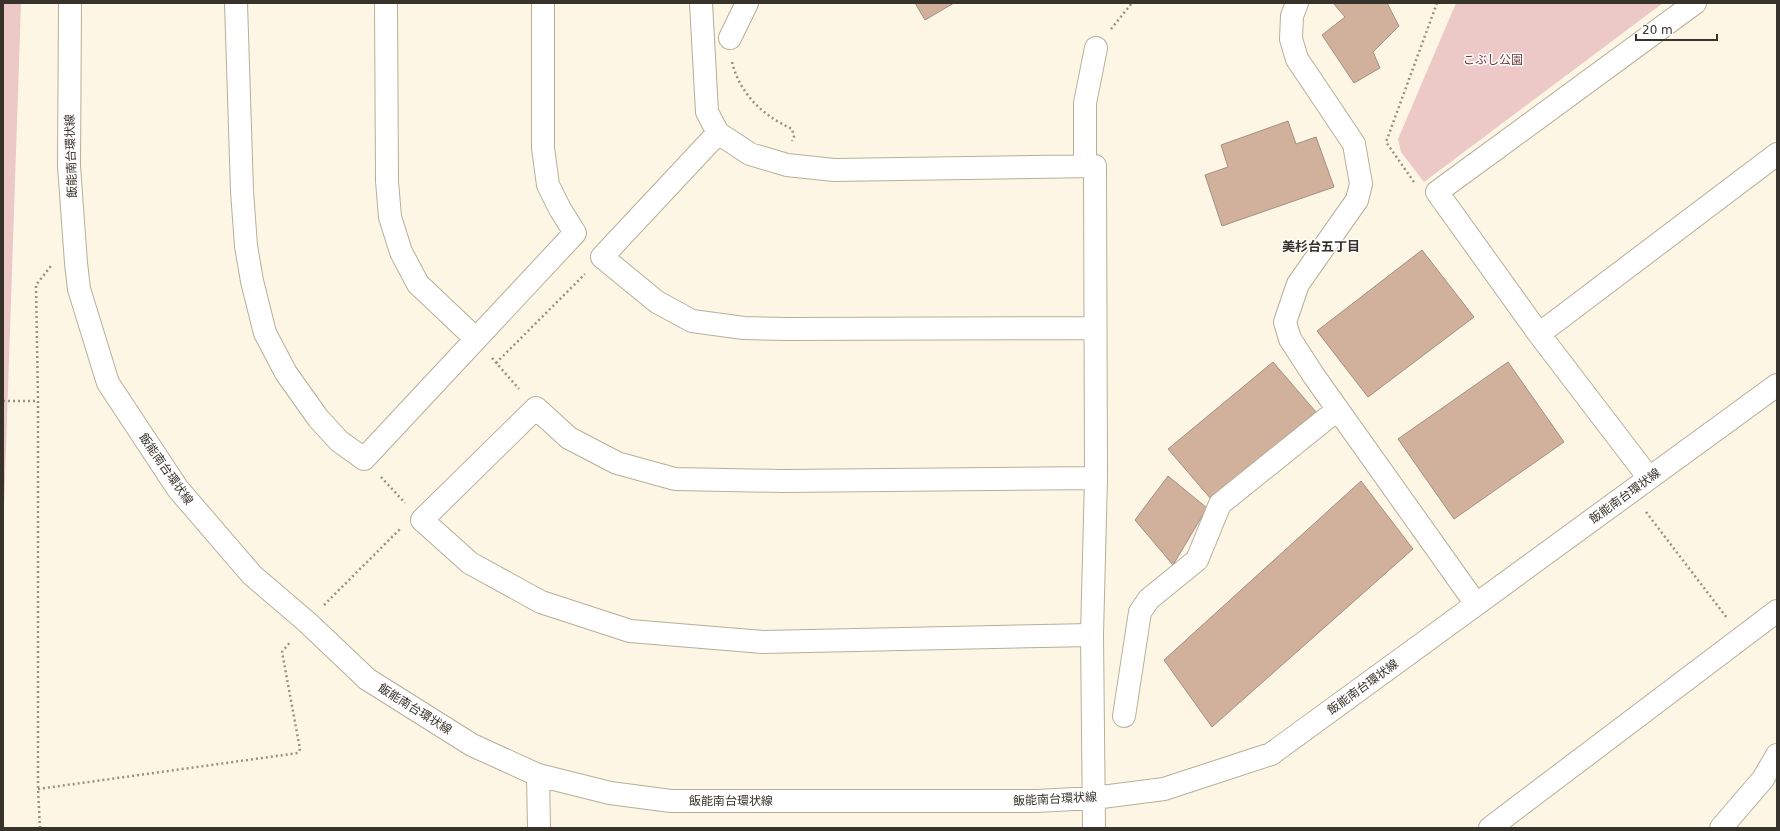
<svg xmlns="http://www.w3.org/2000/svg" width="1780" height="831" viewBox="0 0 1780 831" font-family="'DejaVu Sans','Noto Sans JP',sans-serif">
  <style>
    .green { fill: #ecc8c7 }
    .building { fill: #d2b19c; stroke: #a38f83 }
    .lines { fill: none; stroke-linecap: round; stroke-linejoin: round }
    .minor-casing { stroke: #b7ae9a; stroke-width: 24 }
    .path { stroke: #979285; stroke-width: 2.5; stroke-dasharray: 2 3; stroke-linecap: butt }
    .minor { stroke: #fff; stroke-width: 22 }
    .labels { text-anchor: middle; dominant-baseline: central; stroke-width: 3; stroke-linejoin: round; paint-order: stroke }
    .park-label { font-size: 12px; fill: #6f3738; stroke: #fff }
    .street-label { font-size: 12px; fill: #37332b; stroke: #fff }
    .neighbourhood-label { font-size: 13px; font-weight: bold; fill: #37332b; stroke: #fff }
  </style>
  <rect width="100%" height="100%" fill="#fef6e5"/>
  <path class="green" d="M 3,3 L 21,3 L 3,538 Z
    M 1456,3 L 1663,3 L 1424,182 L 1401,152 L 1398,139 Z"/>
  <path class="building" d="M 915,3 L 954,3 L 925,20 Z
    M 1336,3 L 1387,3 L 1399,26 L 1373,52 L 1380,68 L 1354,83 L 1322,35 L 1345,17 L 1334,4 Z
    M 1288,121 L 1296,144 L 1316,137 L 1334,187 L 1222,226 L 1205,175 L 1228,167 L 1221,145 Z
    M 1422,250 L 1474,317 L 1368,397 L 1317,331 Z
    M 1273,362 L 1316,412 L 1211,499 L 1168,449 Z
    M 1508,362 L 1564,442 L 1454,519 L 1398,439 Z
    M 1168,476 L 1207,508 L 1173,565 L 1135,520 Z
    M 1361,481 L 1413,549 L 1212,727 L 1164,660 Z"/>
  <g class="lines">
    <g class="minor-casing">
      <path id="minor" d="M 70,3 L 69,166 L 76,263 L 79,289 L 108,383 L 178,489 L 252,575 L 307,622 L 367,679 L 472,745 L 538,775 L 610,793 L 671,801 L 1036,801 L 1094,798 L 1164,789 L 1271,754 L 1777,385
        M 236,3 L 242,191 L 246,246 L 252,281 L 265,333 L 286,373 L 318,418 L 339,441 L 364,459 L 575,233 L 560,209 L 548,185 L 543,148 L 543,3
        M 386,3 L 387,181 L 390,217 L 401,252 L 418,284 L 476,339
        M 701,3 L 707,112 L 718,133 L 602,257 L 657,302 L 692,321 L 744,328 L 786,329 L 1095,328
        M 1297,3 L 1292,16 L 1291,39 L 1297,59 L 1354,144 L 1361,184 L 1357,200 L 1298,284 L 1285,322 L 1290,339 L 1314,376 L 1476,604
        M 730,38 L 747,3
        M 718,133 L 750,154 L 787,165 L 834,170 L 1095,166 L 1096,478 L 1092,635 L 1094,828
        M 1085,166 L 1085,103 L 1096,48
        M 1539,334 L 1777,154
        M 1649,478 L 1539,334 L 1437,192 L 1695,3
        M 1092,635 L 763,642 L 630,631 L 541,602 L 470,563 L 422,520 L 536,408 L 569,438 L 617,463 L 675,479 L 783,481 L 1096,478
        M 1124,716 L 1140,612 L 1149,599 L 1197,560 L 1220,504 L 1337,410
        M 538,775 L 539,828
        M 1490,828 L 1777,611
        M 1721,828 L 1763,779 L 1777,755"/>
    </g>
    <path class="path" d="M 1111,29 L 1132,3
      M 732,62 C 740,94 762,115 792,129 L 794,137 L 792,141
      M 1414,182 L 1386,142 L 1437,3
      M 492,358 L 519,389
      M 496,363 L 585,274
      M 3,401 L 38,401
      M 381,477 L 405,503
      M 1646,512 L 1727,618
      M 324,605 L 400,529
      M 38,789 L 298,753 L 300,749 L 282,652 L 291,641
      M 40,828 L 38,789 L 38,401 L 36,285 L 51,266"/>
    <use href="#minor" class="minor"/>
  </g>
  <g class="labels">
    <g class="park-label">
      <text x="1493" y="60">こぶし公園</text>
    </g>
    <g class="street-label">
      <text transform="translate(71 156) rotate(-92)">飯能南台環状線</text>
      <text transform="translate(166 469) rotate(55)">飯能南台環状線</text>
      <text transform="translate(1625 496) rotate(-36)">飯能南台環状線</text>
      <text transform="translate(1363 687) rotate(-36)">飯能南台環状線</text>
      <text transform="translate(415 709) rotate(32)">飯能南台環状線</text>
      <text transform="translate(1055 799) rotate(-3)">飯能南台環状線</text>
      <text x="731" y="801">飯能南台環状線</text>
    </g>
    <g class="neighbourhood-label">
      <text x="1321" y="246">美杉台五丁目</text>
    </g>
  </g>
  <rect width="1780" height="831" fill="none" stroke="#37332b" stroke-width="8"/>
  <path d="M1636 34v6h81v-6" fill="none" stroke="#37332b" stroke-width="2"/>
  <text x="1642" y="34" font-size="12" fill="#37332b" stroke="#ffffff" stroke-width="3" paint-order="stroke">20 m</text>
</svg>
